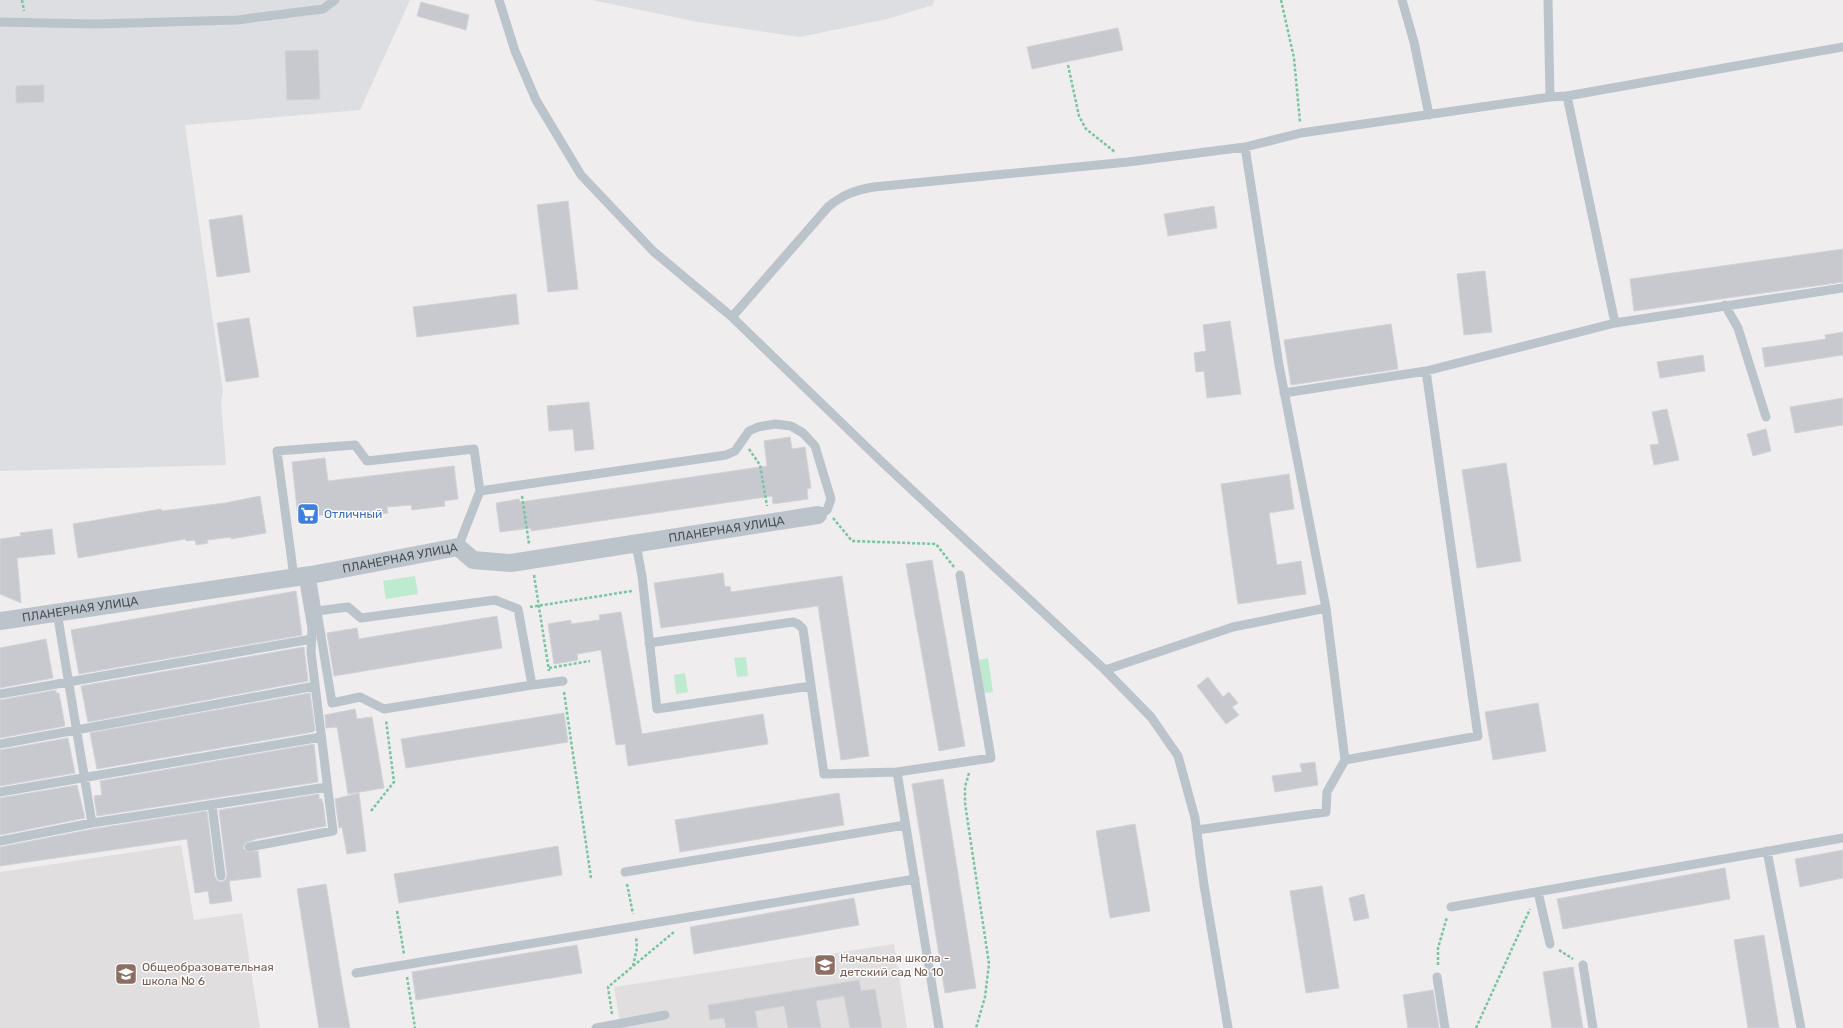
<svg xmlns="http://www.w3.org/2000/svg" width="1843" height="1028" viewBox="0 0 1843 1028" font-family="Rubik,sans-serif">
  <style>
    .education { fill: #e0dede }
    .airport { fill: #dcdee1 }
    .green { fill: #beead0 }
    .building { fill: #c7c9cf; stroke: #d1d3d8 }
    .lines { fill: none; stroke-linecap: round; stroke-linejoin: round }
    .path { stroke: #7ac5a1; stroke-width: 2.5; stroke-dasharray: 3 2; stroke-linecap: butt }
    .service { stroke: #bcc4cb; stroke-width: 9 }
    .minor { stroke: #bcc4cb; stroke-width: 18 }
    .labels { text-anchor: middle; dominant-baseline: central; stroke-width: 3; stroke-linejoin: round; paint-order: stroke }
    .shop-label { font-size: 12px; fill: #366cbe; stroke: #fff; text-anchor: start }
    .street-label { font-size: 12px; fill: #475058; stroke: #fff }
    .education-label { font-size: 12px; fill: #785e54; stroke: #fff; text-anchor: start }
  </style>
  <rect width="100%" height="100%" fill="#efeded"/>
  <path class="education" d="M 181,845 L 194,920 L 242,913 L 260,1028 L 0,1028 L 0,872 Z
    M 894,944 L 907,1028 L 621,1028 L 614,987 Z"/>
  <path class="airport" d="M 0,0 L 410,0 L 360,110 L 185,125 L 223,392 L 221,401 L 226,465 L 0,471 Z
    M 592,0 L 934,0 L 933,5 L 887,19 L 800,37 L 698,22 Z"/>
  <path class="green" d="M 415,576 L 418,594 L 386,599 L 383,581 Z
    M 746,657 L 748,676 L 737,677 L 734,658 Z
    M 988,658 L 993,692 L 984,693 L 979,660 Z
    M 685,673 L 688,692 L 676,694 L 674,675 Z"/>
  <path class="building" d="M 421,2 L 469,15 L 466,30 L 417,16 Z
    M 1118,28 L 1123,50 L 1032,69 L 1027,47 Z
    M 318,50 L 320,99 L 287,100 L 285,51 Z
    M 44,85 L 44,102 L 16,103 L 16,86 Z
    M 568,201 L 578,289 L 548,292 L 537,205 Z
    M 1214,206 L 1217,228 L 1168,236 L 1164,214 Z
    M 242,215 L 250,272 L 217,277 L 209,220 Z
    M 1843,249 L 1843,282 L 1634,311 L 1630,279 Z
    M 1485,271 L 1492,332 L 1464,335 L 1457,274 Z
    M 516,294 L 519,324 L 417,337 L 413,307 Z
    M 249,318 L 259,377 L 226,382 L 217,323 Z
    M 1230,321 L 1241,394 L 1207,398 L 1204,371 L 1196,372 L 1194,353 L 1206,351 L 1203,325 Z
    M 1391,324 L 1398,369 L 1291,385 L 1284,340 Z
    M 1843,332 L 1843,355 L 1765,367 L 1762,348 L 1826,339 L 1825,335 Z
    M 1703,355 L 1705,371 L 1660,378 L 1657,362 Z
    M 1843,398 L 1843,425 L 1795,433 L 1790,407 Z
    M 589,402 L 594,449 L 575,451 L 573,429 L 549,431 L 547,406 Z
    M 1667,409 L 1679,460 L 1654,465 L 1650,445 L 1659,444 L 1652,412 Z
    M 1766,429 L 1771,451 L 1753,456 L 1747,434 Z
    M 790,437 L 792,449 L 805,447 L 811,488 L 807,489 L 808,499 L 773,504 L 772,496 L 531,531 L 531,528 L 500,532 L 496,503 L 519,499 L 520,502 L 767,466 L 764,441 Z
    M 325,458 L 328,481 L 454,466 L 458,499 L 444,501 L 445,506 L 412,510 L 411,505 L 387,507 L 388,513 L 340,518 L 339,513 L 298,518 L 292,462 Z
    M 1506,463 L 1521,561 L 1477,568 L 1462,470 Z
    M 1289,474 L 1294,509 L 1269,513 L 1277,565 L 1301,561 L 1306,594 L 1238,604 L 1221,484 Z
    M 260,496 L 266,533 L 231,539 L 231,537 L 207,540 L 208,543 L 196,545 L 195,540 L 186,541 L 186,539 L 78,558 L 73,524 L 161,509 L 162,511 L 225,503 Z
    M 52,529 L 55,554 L 17,558 L 21,603 L 0,594 L 0,539 L 21,536 L 20,533 Z
    M 932,560 L 965,746 L 939,751 L 906,564 Z
    M 723,573 L 725,587 L 730,586 L 731,592 L 842,576 L 869,756 L 841,760 L 818,606 L 661,628 L 654,583 Z
    M 296,591 L 302,635 L 79,674 L 71,630 Z
    M 621,612 L 642,734 L 763,714 L 768,744 L 628,766 L 625,744 L 616,745 L 601,650 L 577,654 L 578,660 L 554,664 L 548,624 L 571,620 L 571,624 L 600,620 L 599,615 Z
    M 497,616 L 502,648 L 334,676 L 327,633 L 357,628 L 359,639 Z
    M 46,639 L 53,678 L 0,688 L 0,648 Z
    M 304,647 L 308,681 L 88,722 L 81,686 Z
    M 1208,677 L 1223,697 L 1229,692 L 1238,703 L 1232,707 L 1239,715 L 1226,724 L 1197,686 Z
    M 56,690 L 56,693 L 59,693 L 65,726 L 0,738 L 0,700 Z
    M 310,693 L 315,730 L 313,732 L 97,769 L 90,733 Z
    M 1538,703 L 1546,751 L 1493,760 L 1485,712 Z
    M 355,709 L 357,719 L 372,717 L 384,788 L 348,794 L 337,727 L 326,728 L 325,715 Z
    M 564,713 L 568,742 L 406,768 L 401,739 Z
    M 68,738 L 75,773 L 0,786 L 0,750 Z
    M 314,744 L 318,782 L 97,816 L 94,796 L 102,795 L 100,781 Z
    M 1315,762 L 1318,785 L 1275,792 L 1272,776 L 1302,772 L 1300,764 Z
    M 943,779 L 976,988 L 945,993 L 912,784 Z
    M 77,785 L 85,818 L 0,835 L 0,798 Z
    M 359,793 L 366,851 L 347,854 L 342,827 L 339,828 L 335,799 Z
    M 839,793 L 844,825 L 680,852 L 675,820 Z
    M 319,794 L 319,799 L 322,799 L 322,802 L 323,802 L 326,826 L 256,839 L 245,843 L 243,848 L 247,852 L 258,851 L 261,877 L 229,881 L 232,901 L 210,904 L 208,891 L 195,893 L 187,839 L 0,866 L 0,847 L 93,829 L 207,811 L 215,877 L 218,881 L 222,882 L 226,879 L 227,875 L 219,810 Z
    M 1135,824 L 1150,911 L 1110,918 L 1096,831 Z
    M 558,846 L 562,875 L 399,903 L 394,874 Z
    M 1843,850 L 1843,878 L 1800,887 L 1795,859 Z
    M 1725,868 L 1730,899 L 1563,929 L 1557,899 Z
    M 326,884 L 343,989 L 350,1028 L 319,1028 L 297,889 Z
    M 1322,886 L 1339,988 L 1306,993 L 1290,891 Z
    M 1364,894 L 1369,918 L 1354,921 L 1349,898 Z
    M 854,898 L 859,925 L 694,954 L 690,927 Z
    M 1764,935 L 1779,1028 L 1748,1028 L 1734,940 Z
    M 577,945 L 582,973 L 416,1000 L 412,972 Z
    M 1573,967 L 1583,1028 L 1552,1028 L 1543,972 Z
    M 859,980 L 861,991 L 875,989 L 882,1028 L 850,1028 L 844,996 L 816,1001 L 821,1028 L 788,1028 L 784,1006 L 755,1011 L 758,1028 L 726,1028 L 724,1018 L 710,1020 L 708,1005 Z
    M 1433,990 L 1439,1028 L 1408,1028 L 1403,995 Z"/>
  <g class="lines">
    <path class="path" d="M 22,0 L 24,11
      M 1281,0 L 1294,58 L 1300,122
      M 1068,65 L 1079,116 L 1086,129 L 1115,152
      M 749,449 L 760,465 L 767,506
      M 522,496 L 529,544
      M 833,518 L 852,541 L 936,544 L 954,567
      M 534,575 L 549,671
      M 530,607 L 632,591
      M 549,668 L 590,661
      M 564,692 L 591,878
      M 969,773 L 965,787 L 965,803 L 989,964 L 985,997 L 976,1028
      M 371,811 L 394,782 L 386,720
      M 627,884 L 633,914
      M 397,911 L 404,954
      M 1559,950 L 1573,959
      M 1438,965 L 1438,948 L 1447,917
      M 633,966 L 637,948 L 636,937
      M 407,977 L 415,1028
      M 612,1014 L 608,987 L 674,932
      M 1476,1028 L 1530,909"/>
    <path class="service" d="M 499,0 L 515,51 L 536,100 L 581,175 L 653,251 L 732,317
      M 1402,0 L 1414,42 L 1429,115
      M 1548,0 L 1550,97
      M 0,22 L 96,24 L 237,20 L 323,9 L 335,0
      M 1725,305 L 1738,328 L 1766,417
      M 1615,323 L 1843,288
      M 1284,393 L 1426,371
      M 480,491 L 726,455 L 735,451 L 749,431 L 758,427 L 775,424 L 791,426 L 803,433 L 815,446 L 831,499 L 827,510 L 818,515
      M 636,544 L 642,576 L 657,709 L 811,686 L 824,774 L 897,772 L 991,758 L 960,575
      M 311,575 L 332,703 L 360,697 L 384,709 L 532,685 L 563,681
      M 294,577 L 277,451 L 355,445 L 367,461 L 474,449 L 480,491 L 458,547
      M 1326,608 L 1345,760 L 1478,736 L 1426,371 L 1615,323 L 1567,96
      M 317,611 L 348,607 L 361,618 L 495,600 L 518,609 L 532,685
      M 57,612 L 92,823
      M 649,643 L 793,622 L 798,624 L 803,629 L 811,686
      M 1105,670 L 1233,627 L 1326,608 L 1279,365 L 1245,147
      M 0,694 L 312,639
      M 0,744 L 315,686
      M 897,772 L 939,1028
      M 0,792 L 321,737
      M 212,805 L 221,876
      M 1197,830 L 1326,812 L 1327,792 L 1345,760
      M 0,841 L 92,823 L 327,787
      M 249,847 L 333,831 L 311,652 L 312,629 L 303,576
      M 1767,851 L 1801,1028
      M 625,872 L 905,825
      M 1538,892 L 1550,944
      M 1451,907 L 1843,838
      M 1583,965 L 1593,1028
      M 356,973 L 915,879
      M 1437,977 L 1445,1028
      M 596,1028 L 665,1015
      M 1228,1028 L 1204,885 L 1195,818 L 1178,756 L 1151,717 L 1105,670 L 882,462 L 732,317 L 828,207 C 842,195 855,190 874,187 L 1128,162 L 1245,147 L 1301,133 L 1550,97 L 1567,96 L 1843,47"/>
    <path class="minor" id="s1" d="M 0,621 L 311,575 L 458,547 L 473,560 L 511,563 L 818,515"/>
  </g>
  <defs>
    <g id="supermarket-square" transform="scale(1.15)"><rect x="-9" y="-9" width="18" height="18" rx="4" fill="#3f7fe0" stroke="#fff"/><path d="M-6-5.5h2.5l.6 2H6L4.5 2H-2.5L-4.4-4H-6ZM-1.5 3.2a1.3 1.3 0 1 0 .1 0ZM3 3.2a1.3 1.3 0 1 0 .1 0Z" fill="#fff"/></g>
    <g id="school-square" transform="scale(1.15)"><rect x="-9" y="-9" width="18" height="18" rx="4" fill="#8d6e63" stroke="#fff"/><path d="M0-5L7-2L0 1L-7-2ZM-4 1L0 2.5L4 1V4Q0 6-4 4Z" fill="#fff"/></g>
  </defs>
  <g fill-rule="evenodd">
    <use href="#supermarket-square" x="308" y="514"/>
    <use href="#school-square" x="825" y="965"/>
    <use href="#school-square" x="126" y="974"/>
  </g>
  <g class="labels">
    <g class="shop-label">
      <text x="324" y="514">Отличный</text>
    </g>
    <g class="street-label">
      <text stroke="none"><textPath href="#s1" startOffset="740">ПЛАНЕРНАЯ УЛИЦА</textPath></text>
      <text stroke="none"><textPath href="#s1" startOffset="405">ПЛАНЕРНАЯ УЛИЦА</textPath></text>
      <text stroke="none"><textPath href="#s1" startOffset="81">ПЛАНЕРНАЯ УЛИЦА</textPath></text>
    </g>
    <g class="education-label">
      <text x="840" y="958">Начальная школа -<tspan x="840" dy="14">детский сад № 10</tspan></text>
      <text x="142" y="967">Общеобразовательная<tspan x="142" dy="14">школа № 6</tspan></text>
    </g>
  </g>
</svg>
